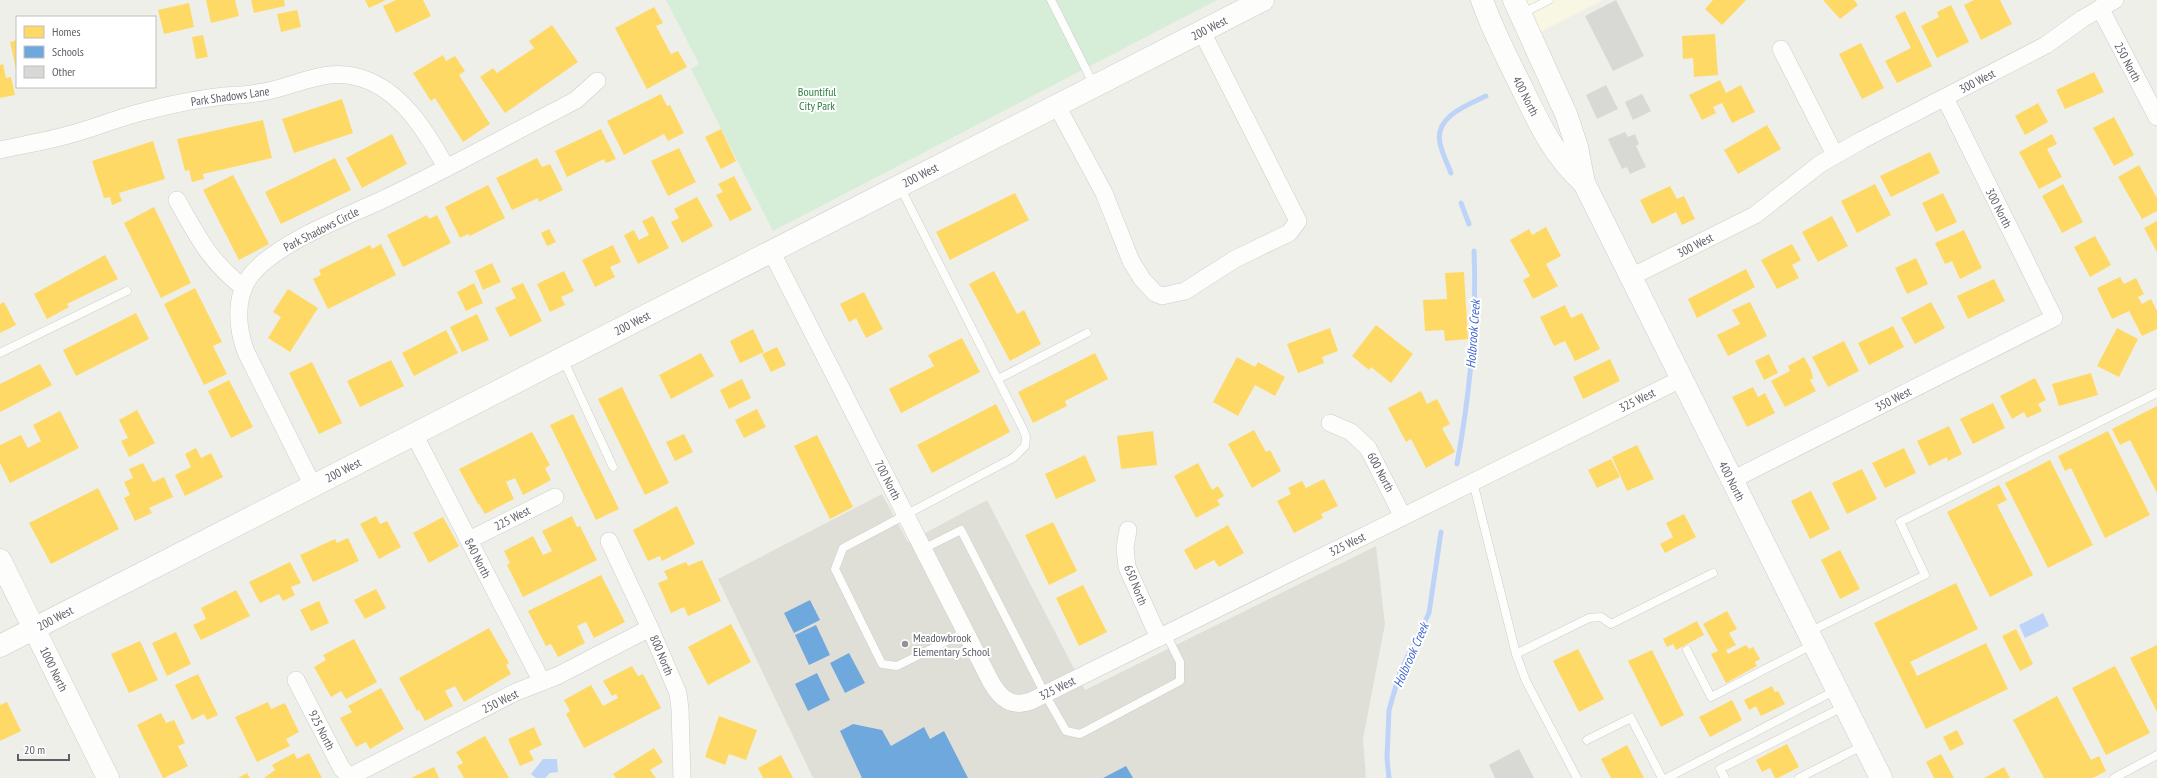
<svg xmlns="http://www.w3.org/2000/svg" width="2157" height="778" viewBox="0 0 2157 778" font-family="'PT Sans Narrow',sans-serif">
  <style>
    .commercial { fill: #f8f7e3 }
    .education { fill: #e0dfd7 }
    .green { fill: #d6edd8 }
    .water { fill: #bed3f8 }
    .homes { fill: #ffd966 }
    .schools { fill: #6fa8dc }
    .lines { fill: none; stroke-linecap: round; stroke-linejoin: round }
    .stream { stroke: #bed3f8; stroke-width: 5 }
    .building { fill: #d8d8d4 }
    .lane-casing { stroke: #cccdcb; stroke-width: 9 }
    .street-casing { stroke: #cccdcb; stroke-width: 18 }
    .secondary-casing { stroke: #cccdcc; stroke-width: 23 }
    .lane { stroke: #fdfdfc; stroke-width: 8 }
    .street { stroke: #fdfdfc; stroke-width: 17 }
    .secondary { stroke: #fdfdfc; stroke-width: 22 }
    .poi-dot { fill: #919295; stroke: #fff; stroke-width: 1.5 }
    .labels { text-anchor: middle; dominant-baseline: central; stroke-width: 4; stroke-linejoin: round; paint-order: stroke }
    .street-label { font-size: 12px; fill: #5e6068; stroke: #fff }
    .park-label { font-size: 12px; fill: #2c8042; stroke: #fff }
    .poi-label { font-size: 12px; fill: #5e6068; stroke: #fff; text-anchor: start }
    .water-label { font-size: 13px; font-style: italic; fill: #3f66cf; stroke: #fff }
  </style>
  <rect width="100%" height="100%" fill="#efefe9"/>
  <path class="commercial" d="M 1525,0 L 1603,0 L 1536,34 Z"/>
  <path class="education" d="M 882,494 L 908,542 L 987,500 L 1085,690 L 1376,546 L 1385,624 L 1363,739 L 1366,778 L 813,778 L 718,579 Z"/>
  <path class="green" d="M 666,0 L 1217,0 L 773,231 L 691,69 L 699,64 Z"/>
  <path class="water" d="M 2043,613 L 2049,626 L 2025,638 L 2019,625 Z
    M 543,759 L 557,759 L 558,772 L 550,773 L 545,778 L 536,778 L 531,774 Z"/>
  <path class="homes" d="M 206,0 L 235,0 L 239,16 L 211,23 Z
    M 251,0 L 284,0 L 285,6 L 254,13 Z
    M 365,0 L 386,0 L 369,8 Z
    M 396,0 L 423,0 L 431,16 L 396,33 L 383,6 Z
    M 1713,0 L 1746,0 L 1722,25 L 1705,9 Z
    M 1823,0 L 1854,0 L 1858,5 L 1840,19 Z
    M 1974,0 L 2000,0 L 2012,24 L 1981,40 L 1964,5 Z
    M 189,3 L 194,27 L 164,34 L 158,10 Z
    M 1951,5 L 1969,42 L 1937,58 L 1921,26 L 1939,17 L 1937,12 Z
    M 654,7 L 663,23 L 656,26 L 671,54 L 678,51 L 687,67 L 647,89 L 615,28 Z
    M 297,10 L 301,27 L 281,32 L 277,14 Z
    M 1905,11 L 1932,66 L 1897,83 L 1885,61 L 1911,48 L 1895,16 Z
    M 552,25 L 578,62 L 505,113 L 480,77 L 493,68 L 497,73 L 534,48 L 529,41 Z
    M 1715,34 L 1718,75 L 1694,77 L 1693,58 L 1683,59 L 1682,36 Z
    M 203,35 L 208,57 L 196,59 L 192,37 Z
    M 17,40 L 17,69 L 16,69 L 10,42 Z
    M 1861,43 L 1884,88 L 1862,99 L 1839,54 Z
    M 443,55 L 446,61 L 455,56 L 465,71 L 459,75 L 490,124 L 463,142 L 435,98 L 431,101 L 413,73 Z
    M 3,64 L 6,78 L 11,77 L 15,95 L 0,98 L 0,65 Z
    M 2094,72 L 2104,92 L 2065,109 L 2056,90 Z
    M 1720,80 L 1726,93 L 1741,85 L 1755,112 L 1732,123 L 1722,103 L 1713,107 L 1716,113 L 1702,120 L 1689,95 Z
    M 661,94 L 667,106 L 670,105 L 684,133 L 668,141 L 664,134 L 624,155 L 607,121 Z
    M 342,99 L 353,133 L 294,153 L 282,119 Z
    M 2038,103 L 2048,122 L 2025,135 L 2015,116 Z
    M 2114,117 L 2134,155 L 2114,166 L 2093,128 Z
    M 263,120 L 272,158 L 203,174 L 204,179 L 192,182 L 189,170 L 185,171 L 177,139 Z
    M 1767,125 L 1781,149 L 1738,174 L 1724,150 Z
    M 601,129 L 616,159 L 606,163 L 604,159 L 567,177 L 555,151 Z
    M 721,129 L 736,161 L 721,169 L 705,137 Z
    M 392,134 L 407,164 L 362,188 L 346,158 Z
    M 2052,134 L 2057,144 L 2047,149 L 2062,177 L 2039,189 L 2019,152 Z
    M 153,141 L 165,179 L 119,193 L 122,201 L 112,205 L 110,197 L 104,198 L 92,161 Z
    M 679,148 L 696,182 L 668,196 L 651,161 Z
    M 1930,152 L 1940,173 L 1891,197 L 1880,176 Z
    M 335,158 L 351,190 L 281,224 L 265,192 Z
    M 537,158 L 542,167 L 550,164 L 563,190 L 539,202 L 538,198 L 512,210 L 496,178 Z
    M 2139,165 L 2157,198 L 2157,211 L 2142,219 L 2118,177 Z
    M 233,175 L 269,244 L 239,260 L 203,190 Z
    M 734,176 L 752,210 L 730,221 L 716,195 L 723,192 L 718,184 Z
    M 1875,184 L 1891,215 L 1857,233 L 1841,201 Z
    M 2063,184 L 2083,222 L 2062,233 L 2042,196 Z
    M 488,185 L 505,218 L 470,236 L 468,234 L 460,238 L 445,207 Z
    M 1670,186 L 1677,199 L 1684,196 L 1695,219 L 1682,225 L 1676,212 L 1652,224 L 1640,200 Z
    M 1015,193 L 1029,220 L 950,260 L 936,232 Z
    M 1943,193 L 1957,222 L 1936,232 L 1922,203 Z
    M 697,197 L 713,226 L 682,243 L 671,222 L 679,218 L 674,209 Z
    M 154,207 L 191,283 L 161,298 L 124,223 Z
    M 427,215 L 429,219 L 437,215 L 451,243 L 403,267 L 387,235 Z
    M 653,216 L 669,248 L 638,264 L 624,235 L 634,230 L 639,240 L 649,235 L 642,221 Z
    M 1832,216 L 1848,246 L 1818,262 L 1802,232 Z
    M 2157,221 L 2157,252 L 2144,228 Z
    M 1546,227 L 1561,256 L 1546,264 L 1558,286 L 1533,299 L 1523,280 L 1530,276 L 1510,240 L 1529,229 L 1532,235 Z
    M 549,229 L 556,242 L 547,246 L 541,233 Z
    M 1964,230 L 1982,268 L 1960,279 L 1952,261 L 1945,264 L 1935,243 Z
    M 2095,236 L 2111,265 L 2090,277 L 2074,247 Z
    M 381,244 L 396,275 L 328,309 L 313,279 L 321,275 L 319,270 L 370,245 L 372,249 Z
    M 1792,244 L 1801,260 L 1792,265 L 1799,278 L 1777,289 L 1761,260 Z
    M 613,245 L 621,262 L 610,267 L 615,277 L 595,287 L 582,260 Z
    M 105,255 L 118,279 L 67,304 L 69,307 L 47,319 L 34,294 Z
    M 1916,258 L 1928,284 L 1907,294 L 1895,268 Z
    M 492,263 L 501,282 L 483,290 L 475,271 Z
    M 1746,269 L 1755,287 L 1697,318 L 1688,299 Z
    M 564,271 L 574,291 L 561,297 L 565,305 L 550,312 L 537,284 Z
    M 994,271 L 1017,314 L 1024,310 L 1041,344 L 1010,361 L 969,284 Z
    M 1464,272 L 1468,339 L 1445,341 L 1444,330 L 1425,331 L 1423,300 L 1447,299 L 1445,273 Z
    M 2120,277 L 2124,284 L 2136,278 L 2144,294 L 2138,297 L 2142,304 L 2151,299 L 2157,311 L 2157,329 L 2142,336 L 2129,311 L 2112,319 L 2097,288 Z
    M 1994,279 L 2005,301 L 1968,319 L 1957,296 Z
    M 474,283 L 483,303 L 466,311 L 457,292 Z
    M 523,283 L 542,321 L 510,337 L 495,308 L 516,298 L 511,288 Z
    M 195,288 L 222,342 L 213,346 L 227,374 L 204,385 L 164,304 Z
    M 288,289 L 318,308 L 290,352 L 268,338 L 281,317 L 273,312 Z
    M 864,292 L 883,329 L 866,338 L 856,318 L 849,322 L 840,304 Z
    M 4,302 L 16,325 L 0,333 L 0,304 Z
    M 1750,302 L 1767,336 L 1728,356 L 1717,335 L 1740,324 L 1732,310 Z
    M 1931,302 L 1945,328 L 1915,344 L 1901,318 Z
    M 1565,305 L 1571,318 L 1582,313 L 1600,349 L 1575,361 L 1565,341 L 1554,346 L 1540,317 Z
    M 136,313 L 149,339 L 76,376 L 63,350 Z
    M 477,314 L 489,340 L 462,352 L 450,327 Z
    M 1376,325 L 1413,354 L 1391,383 L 1371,367 L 1369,370 L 1352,356 Z
    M 1893,326 L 1904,347 L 1869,365 L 1858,343 Z
    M 1330,328 L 1338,351 L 1322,357 L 1324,363 L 1298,373 L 1287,344 Z
    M 2117,328 L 2138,339 L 2119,377 L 2097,366 Z
    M 753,329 L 764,352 L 740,363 L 730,341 Z
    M 446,330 L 458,353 L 414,376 L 402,353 Z
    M 962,338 L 980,372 L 901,413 L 889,389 L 934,366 L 928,355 Z
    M 1844,341 L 1859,371 L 1828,387 L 1812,357 Z
    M 777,347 L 786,365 L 771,372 L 762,354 Z
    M 701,353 L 714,376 L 671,399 L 659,375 Z
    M 1095,353 L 1108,379 L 1065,401 L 1067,406 L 1033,423 L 1018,392 Z
    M 1769,354 L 1778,373 L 1764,380 L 1755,361 Z
    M 1237,357 L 1255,367 L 1258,362 L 1285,377 L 1275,396 L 1255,385 L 1238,416 L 1213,402 Z
    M 1804,357 L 1811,370 L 1813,378 L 1810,380 L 1816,391 L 1785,407 L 1771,381 L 1790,371 L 1788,366 Z
    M 1610,359 L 1620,381 L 1583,399 L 1573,377 Z
    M 391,360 L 404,386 L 360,407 L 347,381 Z
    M 312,362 L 342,423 L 319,434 L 289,373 Z
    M 40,364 L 52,385 L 0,412 L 0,384 Z
    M 2091,373 L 2098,395 L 2059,406 L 2052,384 Z
    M 2035,378 L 2046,400 L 2038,404 L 2042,411 L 2027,418 L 2024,412 L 2012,419 L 2000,396 Z
    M 742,379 L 751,398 L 729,409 L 720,390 Z
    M 229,380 L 253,427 L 231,438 L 208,391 Z
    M 622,387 L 669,483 L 645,495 L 598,399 Z
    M 1753,387 L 1758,397 L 1765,393 L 1775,413 L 1747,427 L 1732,397 Z
    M 1421,391 L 1427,404 L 1437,399 L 1450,424 L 1442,428 L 1455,452 L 1426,468 L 1411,439 L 1406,442 L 1388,408 Z
    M 1993,403 L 2005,428 L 1973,444 L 1960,419 Z
    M 996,404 L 1010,432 L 932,473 L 917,445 Z
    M 2157,406 L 2157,493 L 2130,440 L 2120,445 L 2112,429 Z
    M 757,409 L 766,427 L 744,438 L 735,420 Z
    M 137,410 L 155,443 L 129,457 L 121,441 L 128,438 L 119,420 Z
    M 60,411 L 79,448 L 10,483 L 0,463 L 0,445 L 21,435 L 28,448 L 41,441 L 33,425 Z
    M 573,414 L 619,509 L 596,520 L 550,425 Z
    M 1949,426 L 1962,454 L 1948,461 L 1947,457 L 1929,466 L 1917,441 Z
    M 1254,430 L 1266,452 L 1270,450 L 1281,471 L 1252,488 L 1228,444 Z
    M 1153,431 L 1157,465 L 1121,469 L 1117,436 Z
    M 2108,431 L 2150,515 L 2105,538 L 2071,468 L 2065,471 L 2058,456 Z
    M 532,432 L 550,465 L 545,468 L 551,480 L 523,495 L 515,478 L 506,482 L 514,499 L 485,514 L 479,504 L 478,504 L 459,469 Z
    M 684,434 L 693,452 L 675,461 L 666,442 Z
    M 817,435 L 853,507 L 830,519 L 794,446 Z
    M 1637,445 L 1654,479 L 1627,491 L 1612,457 Z
    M 196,448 L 201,458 L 211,453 L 223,477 L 185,496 L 175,475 L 191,467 L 185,454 Z
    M 1904,448 L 1916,473 L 1885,488 L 1872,463 Z
    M 1085,455 L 1096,481 L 1056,499 L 1045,474 Z
    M 1611,459 L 1620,477 L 1597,488 L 1588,470 Z
    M 2050,460 L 2093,545 L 2048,568 L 2005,483 Z
    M 143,463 L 153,482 L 164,477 L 173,497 L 149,508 L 152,513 L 135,521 L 124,498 L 130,495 L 124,482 L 133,478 L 129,469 Z
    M 1198,463 L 1212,490 L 1218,486 L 1224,496 L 1217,500 L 1220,505 L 1196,518 L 1174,476 Z
    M 1862,469 L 1877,499 L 1847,514 L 1832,483 Z
    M 1324,479 L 1338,506 L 1321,514 L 1323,518 L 1294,533 L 1277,501 L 1291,494 L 1288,488 L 1302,481 L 1306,488 Z
    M 1999,485 L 2007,500 L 1997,505 L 2033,575 L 1990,597 L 1947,512 Z
    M 98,488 L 119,529 L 51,564 L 29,523 Z
    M 1811,491 L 1830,529 L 1810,539 L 1791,501 Z
    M 677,506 L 695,544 L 662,561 L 660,556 L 648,561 L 633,530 Z
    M 1684,514 L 1696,537 L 1665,553 L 1660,544 L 1673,537 L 1666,523 Z
    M 376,516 L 380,524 L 387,521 L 401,547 L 379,559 L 360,524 Z
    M 572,516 L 577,527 L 580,526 L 597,560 L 523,597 L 507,565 L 510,563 L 504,551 L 533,536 L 543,555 L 552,551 L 542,531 Z
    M 443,517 L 459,546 L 429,563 L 413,533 Z
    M 1053,522 L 1077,571 L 1049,585 L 1025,535 Z
    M 1228,525 L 1244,553 L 1219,567 L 1214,560 L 1195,570 L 1184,550 Z
    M 348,538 L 359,561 L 313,582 L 300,555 L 335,539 L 337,543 Z
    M 1840,550 L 1860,589 L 1840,599 L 1821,560 Z
    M 702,560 L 721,601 L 688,616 L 684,607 L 671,613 L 658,583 L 668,579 L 664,571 L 686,562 L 688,566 Z
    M 290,562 L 301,583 L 291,587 L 295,595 L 283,601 L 279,594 L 260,603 L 249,582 Z
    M 601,575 L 625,622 L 594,638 L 586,622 L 577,626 L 585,643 L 558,657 L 551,644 L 546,646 L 528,611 Z
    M 1956,583 L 1978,629 L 1910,662 L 1914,669 L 1917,676 L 1986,643 L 2008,689 L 1926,729 L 1874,623 Z
    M 1083,585 L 1107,632 L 1079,646 L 1056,598 Z
    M 376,589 L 386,608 L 365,619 L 354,600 Z
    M 236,590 L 250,616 L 201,640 L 193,625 L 206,619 L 201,608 Z
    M 319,601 L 329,623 L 311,631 L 300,610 Z
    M 1727,611 L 1737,629 L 1729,633 L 1736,645 L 1726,650 L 1728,654 L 1746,645 L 1749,649 L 1753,647 L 1760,659 L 1755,662 L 1757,666 L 1726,683 L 1711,654 L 1718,651 L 1703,624 Z
    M 1697,621 L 1704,635 L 1676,650 L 1673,644 L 1667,647 L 1663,639 Z
    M 731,624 L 751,662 L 708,685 L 688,647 Z
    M 489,628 L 509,663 L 506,665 L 511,674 L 464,702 L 455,686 L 445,691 L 453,706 L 425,721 L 419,710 L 417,711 L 399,678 Z
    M 2016,629 L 2033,664 L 2020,671 L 2002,636 Z
    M 176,632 L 191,664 L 167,676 L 152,643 Z
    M 354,639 L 377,682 L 346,699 L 341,691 L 331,697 L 314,667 L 326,660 L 323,655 Z
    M 140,641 L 158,680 L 129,693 L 111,654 Z
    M 2157,645 L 2157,712 L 2130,658 Z
    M 1578,649 L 1604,699 L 1579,712 L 1553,661 Z
    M 1652,650 L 1684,715 L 1661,727 L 1628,661 Z
    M 632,666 L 638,676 L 643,674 L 661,708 L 584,748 L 566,714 L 570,711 L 564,700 L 591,685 L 603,706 L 618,698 L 616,694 L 612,696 L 603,681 Z
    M 2115,666 L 2150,733 L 2106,755 L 2072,688 Z
    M 198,674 L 218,715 L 207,720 L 204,714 L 192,720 L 175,685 Z
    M 1772,686 L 1775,692 L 1778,691 L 1785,704 L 1761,716 L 1756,706 L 1749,710 L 1744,700 Z
    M 381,688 L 404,729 L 370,749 L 366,742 L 356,747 L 340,718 L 352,712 L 348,706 Z
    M 2057,696 L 2091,760 L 2099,756 L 2106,771 L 2093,778 L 2044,778 L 2013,720 Z
    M 1732,700 L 1742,720 L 1710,737 L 1699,717 Z
    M 7,702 L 21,731 L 0,741 L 0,705 Z
    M 268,702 L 271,709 L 285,703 L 299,732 L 286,739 L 290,746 L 257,762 L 235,717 Z
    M 161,713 L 166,723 L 174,720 L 185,743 L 178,746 L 188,766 L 164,778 L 163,778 L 137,725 Z
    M 719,716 L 757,730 L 746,760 L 729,754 L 725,765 L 705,757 Z
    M 534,727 L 542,745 L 529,751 L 534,760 L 520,766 L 508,739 Z
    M 1957,730 L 1964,744 L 1950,751 L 1943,737 Z
    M 485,736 L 509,778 L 464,778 L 457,766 L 463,763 L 456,752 Z
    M 1787,744 L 1799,767 L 1778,778 L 1775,778 L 1770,768 L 1762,772 L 1756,760 Z
    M 1627,745 L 1644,778 L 1611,778 L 1601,759 Z
    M 654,748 L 663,762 L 650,770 L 656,778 L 616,778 L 613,774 Z
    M 294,753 L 297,759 L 309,753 L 322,778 L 264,778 L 275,770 L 272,765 Z
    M 1941,754 L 1954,778 L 1934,778 L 1926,762 Z
    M 781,755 L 793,778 L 763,778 L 758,768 Z
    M 434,767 L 439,778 L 411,778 Z
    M 2004,767 L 2010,778 L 1984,778 Z
    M 247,773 L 250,778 L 238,778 Z"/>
  <path class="schools" d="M 810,600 L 820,620 L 794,633 L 784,613 Z
    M 816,625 L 830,655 L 809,665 L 795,635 Z
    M 849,653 L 865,683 L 845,693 L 830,663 Z
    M 817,673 L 830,700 L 808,711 L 795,684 Z
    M 853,724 L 882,730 L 891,746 L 924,727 L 930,739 L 944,731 L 968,778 L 862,778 L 840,731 Z
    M 1126,766 L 1133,778 L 1103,778 Z"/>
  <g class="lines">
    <path class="stream" d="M 1451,173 C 1447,163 1442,153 1440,143 C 1434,117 1467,105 1486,96
      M 1461,203 L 1469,224
      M 1457,464 C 1470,393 1477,323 1474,251
      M 1389,778 L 1387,758 L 1389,710 L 1400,672 L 1429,613 L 1441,532"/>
  </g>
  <path class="building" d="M 1616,0 L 1644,56 L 1613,71 L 1585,16 Z
    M 1606,85 L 1618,109 L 1597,119 L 1586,95 Z
    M 1642,94 L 1651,111 L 1633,120 L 1625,102 Z
    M 1625,132 L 1628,137 L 1635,134 L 1639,144 L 1636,146 L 1646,167 L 1630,174 L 1627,167 L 1622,169 L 1608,139 Z
    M 1519,749 L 1534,778 L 1495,778 L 1489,765 Z"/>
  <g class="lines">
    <g class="lane-casing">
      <path id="lane" d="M 1051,0 L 1094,85
        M 1521,14 L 1549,0
        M 900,187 L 1023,429 L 1026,437 L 1025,446 L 1013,458 L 843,548 L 835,569 L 882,664 L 897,666 L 965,632
        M 0,353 L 127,291
        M 563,359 L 613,467
        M 998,379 L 1087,333
        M 1473,482 L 1516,654 L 1526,681 L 1577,778
        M 923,549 L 961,530 L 1045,694 L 1066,731 L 1080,734 L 1180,681 L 1180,662 L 1166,634
        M 1809,632 L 1925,575 L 1900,522 L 2157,393
        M 1687,650 L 1711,697 L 1814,644
        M 1516,654 L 1589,618 L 1601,617 L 1611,624 L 1713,573
        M 1587,740 L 1631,718 L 1662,778
        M 1667,778 L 1836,690
        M 1725,778 L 1720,769 L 1845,706
        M 1799,778 L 1864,745
        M 2114,778 L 2157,755"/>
    </g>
    <g class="street-casing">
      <path id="street" d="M 2100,8 L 2157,117
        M 1781,49 L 1835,155
        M 1057,106 L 1104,193 L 1131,261 L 1142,279 L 1155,293 L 1162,296 L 1185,291 L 1235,259 L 1289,233 L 1298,221 L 1202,32
        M 0,150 C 23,145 46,141 68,135 C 95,128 120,117 146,111 C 172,104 198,99 224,96 C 235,95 246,95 257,93 C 297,88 326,63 369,81 C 405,96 428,135 446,167
        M 177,200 C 198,237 209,261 244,288
        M 771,251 L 991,682 C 1001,699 1012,708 1031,701 L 1681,379
        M 1631,277 L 1755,215 L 1820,164 L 1862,140 L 2046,45 L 2082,19 L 2115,0
        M 1330,423 L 1351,432 L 1368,448 L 1403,517
        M 414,434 L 542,682
        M 1732,480 L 2054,318 L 1945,98
        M 313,486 L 246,352 C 237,328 234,297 251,275 C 277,242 346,217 384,199 C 443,171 501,139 559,109 L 576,100 L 597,81
        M 1128,530 L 1125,548 L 1127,567 L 1159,638
        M 469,540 L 555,497
        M 609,541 L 650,628 L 678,693 L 680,709 L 682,778
        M 296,680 L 342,769 L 352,778
        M 351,776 L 516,692 L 557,676 L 650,628"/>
    </g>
    <g class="secondary-casing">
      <path id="secondary" d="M 1482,0 C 1492,29 1506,56 1520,84 C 1538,121 1552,154 1584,183
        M 1514,0 L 1566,114 L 1577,147 L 1584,183 L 1881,778
        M 0,560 L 108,778
        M 0,646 L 1263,0"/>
    </g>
    <use href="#lane" class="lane"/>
    <use href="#street" class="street"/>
    <use href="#secondary" class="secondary"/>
  </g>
  <circle class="poi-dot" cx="905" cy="644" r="4"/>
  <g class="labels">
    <g class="street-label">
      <text transform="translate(1209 28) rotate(-27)">200 West</text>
      <text transform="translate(2128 62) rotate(62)">250 North</text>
      <text transform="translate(1977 81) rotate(-27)">300 West</text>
      <text transform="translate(230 96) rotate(-8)">Park Shadows Lane</text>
      <text transform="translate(1526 96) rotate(63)">400 North</text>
      <text transform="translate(920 175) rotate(-27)">200 West</text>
      <text transform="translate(1999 208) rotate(63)">300 North</text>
      <text transform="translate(321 229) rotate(-27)">Park Shadows Circle</text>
      <text transform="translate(1695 245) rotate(-27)">300 West</text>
      <text transform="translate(632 323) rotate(-27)">200 West</text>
      <text transform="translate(1893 399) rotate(-27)">350 West</text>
      <text transform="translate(1637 400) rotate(-26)">325 West</text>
      <text transform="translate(343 470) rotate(-27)">200 West</text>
      <text transform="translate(1381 472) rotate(62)">600 North</text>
      <text transform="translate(888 480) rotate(63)">700 North</text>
      <text transform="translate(1732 481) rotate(63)">400 North</text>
      <text transform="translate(512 518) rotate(-27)">225 West</text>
      <text transform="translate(1347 544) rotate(-26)">325 West</text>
      <text transform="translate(478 558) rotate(63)">840 North</text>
      <text transform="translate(1136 585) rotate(68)">650 North</text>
      <text transform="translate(55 618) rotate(-28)">200 West</text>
      <text transform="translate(662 655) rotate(67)">800 North</text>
      <text transform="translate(54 669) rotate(64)">1000 North</text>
      <text transform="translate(1057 688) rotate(-26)">325 West</text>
      <text transform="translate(500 701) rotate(-26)">250 West</text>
      <text transform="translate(322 730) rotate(63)">925 North</text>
    </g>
    <g class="park-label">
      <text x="817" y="91">Bountiful<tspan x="817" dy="14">City Park</tspan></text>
    </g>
    <g class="poi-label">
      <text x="913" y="637">Meadowbrook<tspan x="913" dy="14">Elementary School</tspan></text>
    </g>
    <g class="water-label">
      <text transform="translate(1473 334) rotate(-86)">Holbrook Creek</text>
      <text transform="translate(1411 655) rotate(-66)">Holbrook Creek</text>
    </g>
  </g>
  <rect x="16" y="16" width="140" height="72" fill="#ffffff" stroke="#bfbfc3"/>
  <rect x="24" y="26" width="20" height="12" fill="#ffd966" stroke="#bfbfc3"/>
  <text x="52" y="36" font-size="12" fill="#5e6068">Homes</text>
  <rect x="24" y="46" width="20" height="12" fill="#6fa8dc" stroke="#bfbfc3"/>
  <text x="52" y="56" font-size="12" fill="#5e6068">Schools</text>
  <rect x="24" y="66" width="20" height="12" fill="#d8d8d4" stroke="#bfbfc3"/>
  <text x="52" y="76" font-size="12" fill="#5e6068">Other</text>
  <path d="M18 754v6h51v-6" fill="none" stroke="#5e6068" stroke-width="2"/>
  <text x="24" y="754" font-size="12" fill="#5e6068" stroke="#ffffff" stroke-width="3" paint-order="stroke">20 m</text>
</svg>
